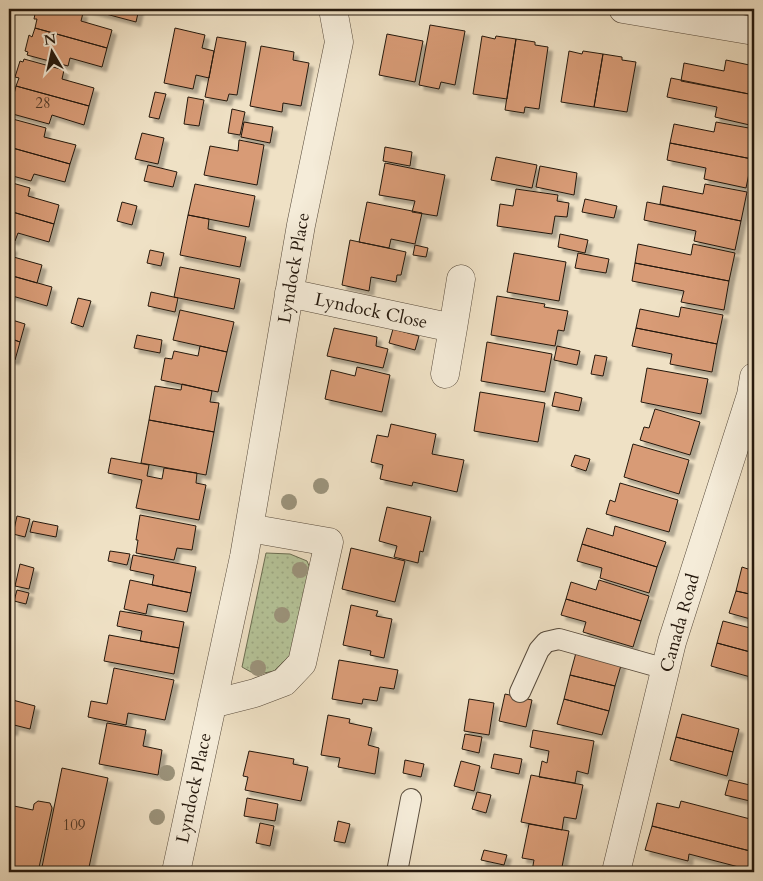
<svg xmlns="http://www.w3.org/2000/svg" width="763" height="881" viewBox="0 0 763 881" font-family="Cardo,serif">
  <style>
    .grass { fill: url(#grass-dots); stroke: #6c6e52 }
    .building { fill: #d89b76; stroke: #24180d; filter: url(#shadow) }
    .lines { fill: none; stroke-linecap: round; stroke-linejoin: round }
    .lane-casing { stroke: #574a3b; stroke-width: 22 }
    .street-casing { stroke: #574a3b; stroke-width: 29 }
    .lane { stroke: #f5ecd9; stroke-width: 20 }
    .street { stroke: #f5ecd9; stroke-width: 28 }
    .tree { fill: #9b937b }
    .labels { text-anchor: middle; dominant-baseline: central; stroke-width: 4; stroke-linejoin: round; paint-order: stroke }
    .number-label { font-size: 15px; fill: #513927 }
    .street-label { font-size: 18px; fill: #24180d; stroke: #f5ecd9 }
  </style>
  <defs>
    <pattern id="grass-dots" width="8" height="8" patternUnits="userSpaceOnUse" patternTransform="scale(1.25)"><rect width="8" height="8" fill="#b5c398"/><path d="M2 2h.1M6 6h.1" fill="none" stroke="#9ca782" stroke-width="1.8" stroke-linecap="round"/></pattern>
    <filter id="shadow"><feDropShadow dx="4.5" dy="4.5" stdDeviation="1" flood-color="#0004"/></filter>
  </defs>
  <rect width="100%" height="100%" fill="#efe1c5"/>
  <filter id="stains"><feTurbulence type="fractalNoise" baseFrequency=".004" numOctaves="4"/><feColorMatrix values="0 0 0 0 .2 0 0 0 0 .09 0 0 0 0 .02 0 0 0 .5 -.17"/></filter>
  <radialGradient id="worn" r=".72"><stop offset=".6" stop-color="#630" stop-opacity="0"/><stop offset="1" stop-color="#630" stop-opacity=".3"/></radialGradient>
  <path class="grass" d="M 266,553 L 290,554 L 307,561 L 310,568 L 290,655 L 274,671 L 264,673 L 251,672 L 242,667 Z"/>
  <path class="building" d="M 36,9 L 69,9 L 83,13 L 81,21 L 112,30 L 107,48 L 35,28 L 37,19 L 34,19 Z
    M 87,9 L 139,9 L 136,22 Z
    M 430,25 L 465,31 L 455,85 L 441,82 L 439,89 L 419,85 Z
    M 35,28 L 107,48 L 102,67 L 70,58 L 68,66 L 27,55 L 28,52 L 25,51 L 29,35 L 32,37 Z
    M 175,28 L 205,35 L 202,48 L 214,51 L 209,78 L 196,75 L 193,89 L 164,83 Z
    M 387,34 L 423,41 L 415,82 L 379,75 Z
    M 482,36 L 495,39 L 496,36 L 516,39 L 507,99 L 473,94 Z
    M 217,37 L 246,42 L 237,95 L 229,94 L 227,101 L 205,97 Z
    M 516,39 L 535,42 L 535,45 L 548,47 L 539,109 L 525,107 L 524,113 L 505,110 Z
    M 261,46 L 294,52 L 293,60 L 309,63 L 301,106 L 283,103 L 282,112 L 250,106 Z
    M 569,51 L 582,54 L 583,51 L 603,54 L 594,107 L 561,102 Z
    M 603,54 L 622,57 L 622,60 L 636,62 L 627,112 L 594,107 Z
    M 24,59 L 64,70 L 62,79 L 94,88 L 89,106 L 16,86 L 19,78 L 15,77 L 20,61 L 23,62 Z
    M 726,60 L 754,66 L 754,95 L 681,81 L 684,63 L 724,71 Z
    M 671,78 L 754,95 L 754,126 L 715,117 L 717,107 L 667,97 Z
    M 16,86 L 89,106 L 84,125 L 52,115 L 49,124 L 9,113 L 11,93 L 14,94 Z
    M 155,92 L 166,94 L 159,119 L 149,117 Z
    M 188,97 L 204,100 L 199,126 L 184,124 Z
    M 232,109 L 245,112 L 240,135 L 228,133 Z
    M 9,118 L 46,128 L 44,137 L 76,145 L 70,164 L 9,147 Z
    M 244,122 L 273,127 L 270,143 L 241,137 Z
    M 716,122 L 754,129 L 754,148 L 752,159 L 670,143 L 674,124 L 714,132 Z
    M 142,133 L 164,138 L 158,164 L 135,159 Z
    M 239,140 L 264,145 L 257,185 L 204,175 L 210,146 L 238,151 Z
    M 670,143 L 752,159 L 746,188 L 704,179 L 706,168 L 667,160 Z
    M 9,147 L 70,164 L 65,182 L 34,174 L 31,181 L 9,175 Z
    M 385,147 L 412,152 L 410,166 L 383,161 Z
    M 496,157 L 537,165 L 532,188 L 491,180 Z
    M 385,163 L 445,175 L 437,216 L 412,212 L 415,201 L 379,195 Z
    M 148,165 L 177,172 L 173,187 L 144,181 Z
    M 540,166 L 577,173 L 574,195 L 536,187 Z
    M 9,182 L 30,188 L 28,196 L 59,205 L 54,224 L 9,211 Z
    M 195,184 L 255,196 L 249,227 L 188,215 Z
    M 705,184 L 747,192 L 741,221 L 660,204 L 663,186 L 703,194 Z
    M 516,189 L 558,195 L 557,201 L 569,203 L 567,217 L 555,216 L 552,234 L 497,226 L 500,204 L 513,206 Z
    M 585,199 L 617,206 L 614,218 L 582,212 Z
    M 122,202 L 137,206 L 132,225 L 117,221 Z
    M 367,202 L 422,213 L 415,244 L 391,239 L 389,248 L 359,242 Z
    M 647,202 L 741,221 L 735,250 L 694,241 L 696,231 L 644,220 Z
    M 9,211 L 54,224 L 49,242 L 18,233 L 15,241 L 9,239 Z
    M 188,215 L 209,219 L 208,229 L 246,237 L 240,267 L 180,255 Z
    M 560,234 L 588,240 L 585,253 L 558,247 Z
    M 350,240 L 406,252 L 401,275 L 397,275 L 396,282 L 371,277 L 369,291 L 342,285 Z
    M 638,244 L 691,255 L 693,244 L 735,253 L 729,281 L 635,263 Z
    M 415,245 L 428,248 L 426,257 L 413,255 Z
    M 9,247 L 13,248 L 10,256 L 42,265 L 37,283 L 9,275 Z
    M 150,250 L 164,253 L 161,266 L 147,263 Z
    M 514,253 L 566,262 L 559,301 L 507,292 Z
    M 578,253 L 609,259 L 606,273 L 575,268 Z
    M 635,263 L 729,281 L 724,310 L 681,302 L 684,291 L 632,281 Z
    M 180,267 L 240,279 L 234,309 L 174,297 Z
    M 9,275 L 52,287 L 47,306 L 9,295 Z
    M 151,292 L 178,298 L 175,312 L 148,306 Z
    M 497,296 L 545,304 L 544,307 L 568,311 L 564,331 L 558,330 L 555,346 L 491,335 Z
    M 78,298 L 91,301 L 83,327 L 71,323 Z
    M 681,307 L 723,315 L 717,344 L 636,328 L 640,309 L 679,317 Z
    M 180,310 L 234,322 L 227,352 L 173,340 Z
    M 9,319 L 25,324 L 20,342 L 9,338 Z
    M 334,328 L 377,337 L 376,346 L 388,349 L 383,368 L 327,356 Z
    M 636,328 L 717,344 L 712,372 L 670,364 L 672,354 L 632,346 Z
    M 393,329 L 419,336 L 415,350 L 389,343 Z
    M 137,335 L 162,340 L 160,353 L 134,348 Z
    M 9,338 L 20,342 L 15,360 L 9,359 Z
    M 487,342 L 552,354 L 545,392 L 481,381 Z
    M 200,346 L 227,352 L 218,392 L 161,380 L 165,358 L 172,359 L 174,351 L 198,356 Z
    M 557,346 L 580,351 L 577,365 L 554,360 Z
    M 595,355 L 607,357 L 603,376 L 591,374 Z
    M 357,367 L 390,375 L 382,412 L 325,399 L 331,370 L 355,376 Z
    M 647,368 L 708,379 L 701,414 L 641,402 Z
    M 182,384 L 212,391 L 210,402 L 219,403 L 214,432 L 149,420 L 155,386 L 181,390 Z
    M 480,392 L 545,403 L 538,442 L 474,431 Z
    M 555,392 L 582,398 L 579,411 L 552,406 Z
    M 655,409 L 700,422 L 690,455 L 640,440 L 644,427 L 649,428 Z
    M 149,420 L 214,432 L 206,475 L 141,463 Z
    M 391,424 L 436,434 L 432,454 L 464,460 L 457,492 L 413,482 L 412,486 L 380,479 L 383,465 L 371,462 L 377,435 L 388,437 Z
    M 633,444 L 689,460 L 679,494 L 624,477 Z
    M 575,455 L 590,459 L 586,471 L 571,466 Z
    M 111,458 L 149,465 L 147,476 L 162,479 L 164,468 L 197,473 L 196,483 L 206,485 L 199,520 L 136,508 L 142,480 L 108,473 Z
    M 620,483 L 678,500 L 669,532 L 606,514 L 610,500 L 615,502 Z
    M 387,507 L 431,517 L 423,552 L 420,551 L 418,563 L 394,557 L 397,546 L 379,541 Z
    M 140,515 L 196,526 L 192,550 L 177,548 L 174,560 L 136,553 L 138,540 L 136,540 Z
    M 17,516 L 30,519 L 25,537 L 13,534 Z
    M 33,521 L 58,526 L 56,537 L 30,532 Z
    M 615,526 L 666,542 L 657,567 L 582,544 L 587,528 L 613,536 Z
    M 754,531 L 754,553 L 749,551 Z
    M 582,544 L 657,567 L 649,593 L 600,578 L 602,568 L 577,561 Z
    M 351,548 L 405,561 L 395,602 L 342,589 Z
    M 110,551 L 130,554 L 127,565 L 108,561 Z
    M 133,555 L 196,567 L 191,593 L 152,585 L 154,575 L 130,570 Z
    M 20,564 L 34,568 L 29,589 L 15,586 Z
    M 742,567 L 754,571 L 754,595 L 736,591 Z
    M 130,580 L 191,593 L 187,612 L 148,604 L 146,614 L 124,609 Z
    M 599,580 L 649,596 L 641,621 L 566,599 L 571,582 L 596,590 Z
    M 17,590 L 29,593 L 26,604 L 14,601 Z
    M 736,591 L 754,595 L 754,620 L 729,613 Z
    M 566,599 L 641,621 L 633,647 L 583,632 L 586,622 L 561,615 Z
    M 351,605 L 378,611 L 376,616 L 392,619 L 384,658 L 370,655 L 371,651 L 343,645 Z
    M 120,611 L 184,622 L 179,648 L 140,641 L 142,631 L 117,626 Z
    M 723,621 L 754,629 L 754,653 L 717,643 Z
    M 109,635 L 179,648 L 174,674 L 104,661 Z
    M 717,643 L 754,653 L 754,678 L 711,666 Z
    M 577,649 L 622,662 L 615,686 L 570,675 Z
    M 339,660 L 398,670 L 394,689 L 380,687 L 377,701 L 363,699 L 362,704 L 332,699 Z
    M 114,668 L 174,680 L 165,720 L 128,713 L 126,725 L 88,717 L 91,701 L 107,704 Z
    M 570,675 L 615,686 L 609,711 L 564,699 Z
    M 505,694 L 532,700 L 526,727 L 499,721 Z
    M 9,699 L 35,706 L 30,729 L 14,725 L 13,731 L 9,730 Z
    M 469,699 L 494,703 L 489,735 L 464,731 Z
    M 564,699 L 609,711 L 602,735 L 557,724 Z
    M 682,714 L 739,729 L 733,752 L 676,737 Z
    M 328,715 L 350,719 L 349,723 L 372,728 L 368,745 L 379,748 L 375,774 L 338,767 L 340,758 L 321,755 Z
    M 107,723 L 146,730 L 143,746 L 162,750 L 158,775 L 99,764 Z
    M 533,730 L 594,741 L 588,774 L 577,771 L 575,783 L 539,777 L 542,761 L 547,763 L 549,751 L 530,747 Z
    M 465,734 L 482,737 L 479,753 L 462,749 Z
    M 676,737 L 733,752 L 727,776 L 670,760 Z
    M 249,751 L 294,759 L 293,764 L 308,767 L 301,801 L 245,790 L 248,777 L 243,776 Z
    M 494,754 L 522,759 L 519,774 L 491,768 Z
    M 405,760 L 424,764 L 421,777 L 403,773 Z
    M 461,761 L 480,766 L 474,791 L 454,786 Z
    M 62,768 L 108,778 L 88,872 L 41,872 Z
    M 531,775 L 583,785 L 576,819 L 564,817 L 562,830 L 521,822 Z
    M 729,780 L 754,786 L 754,802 L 725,795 Z
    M 477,792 L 491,795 L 486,813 L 472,809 Z
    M 247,798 L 278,804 L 275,821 L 244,816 Z
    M 38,801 L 50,803 L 52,808 L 38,872 L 9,872 L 9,830 L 14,806 L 33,810 L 34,804 Z
    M 681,801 L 754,820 L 754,852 L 652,826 L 657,803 L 679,808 Z
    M 338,821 L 350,824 L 345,843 L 334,841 Z
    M 260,823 L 274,826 L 270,846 L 256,843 Z
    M 529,824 L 569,831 L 561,872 L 532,871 L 534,860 L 522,858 Z
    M 652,826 L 754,852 L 754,871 L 689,854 L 688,861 L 645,850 Z
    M 484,850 L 507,855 L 504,865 L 481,860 Z
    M 514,868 L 538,872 L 513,872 Z"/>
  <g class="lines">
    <g class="lane-casing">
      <path id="lane" d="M 520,692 L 539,650 L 546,642 L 559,639 L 666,669
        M 397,872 L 411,799"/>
    </g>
    <g class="street-casing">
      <path id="street" d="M 623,9 L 754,31
        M 289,293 L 453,328 L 445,374
        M 453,328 L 461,279
        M 212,704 L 255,693 L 284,682 L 302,663 L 329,542 L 249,528
        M 176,872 L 244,557 L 301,225 L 339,42 L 333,9
        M 616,872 L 672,642 L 751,395 L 754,377"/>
    </g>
    <use href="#lane" class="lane"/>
    <use href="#street" class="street"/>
  </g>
  <g class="tree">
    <circle cx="321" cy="486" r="8"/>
    <circle cx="289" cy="502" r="8"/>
    <circle cx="300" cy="570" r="8"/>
    <circle cx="282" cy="615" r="8"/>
    <circle cx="258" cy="668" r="8"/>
    <circle cx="167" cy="773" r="8"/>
    <circle cx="157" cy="817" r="8"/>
  </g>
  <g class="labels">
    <g class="number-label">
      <text x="43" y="103">28</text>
      <text x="74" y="825">109</text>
    </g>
    <g class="street-label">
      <text transform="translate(294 268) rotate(-80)">Lyndock Place</text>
      <text transform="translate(371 311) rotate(12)">Lyndock Close</text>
      <text transform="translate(680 623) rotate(-74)">Canada Road</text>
      <text transform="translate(194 788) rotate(-78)">Lyndock Place</text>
    </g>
  </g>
  <rect width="763" height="881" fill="none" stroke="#efe1c5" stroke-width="30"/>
  <rect x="10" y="10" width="743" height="861" fill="none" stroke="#24180d" stroke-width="2.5"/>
  <rect x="15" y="15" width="733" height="851" fill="none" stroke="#24180d"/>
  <g transform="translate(52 52) rotate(351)" stroke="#f5ecd9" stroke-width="4" paint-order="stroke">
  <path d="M0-4L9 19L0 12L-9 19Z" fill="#24180d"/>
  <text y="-8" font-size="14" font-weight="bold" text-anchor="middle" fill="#24180d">N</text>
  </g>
  <rect width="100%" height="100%" filter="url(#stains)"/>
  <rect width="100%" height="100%" fill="url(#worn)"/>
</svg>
